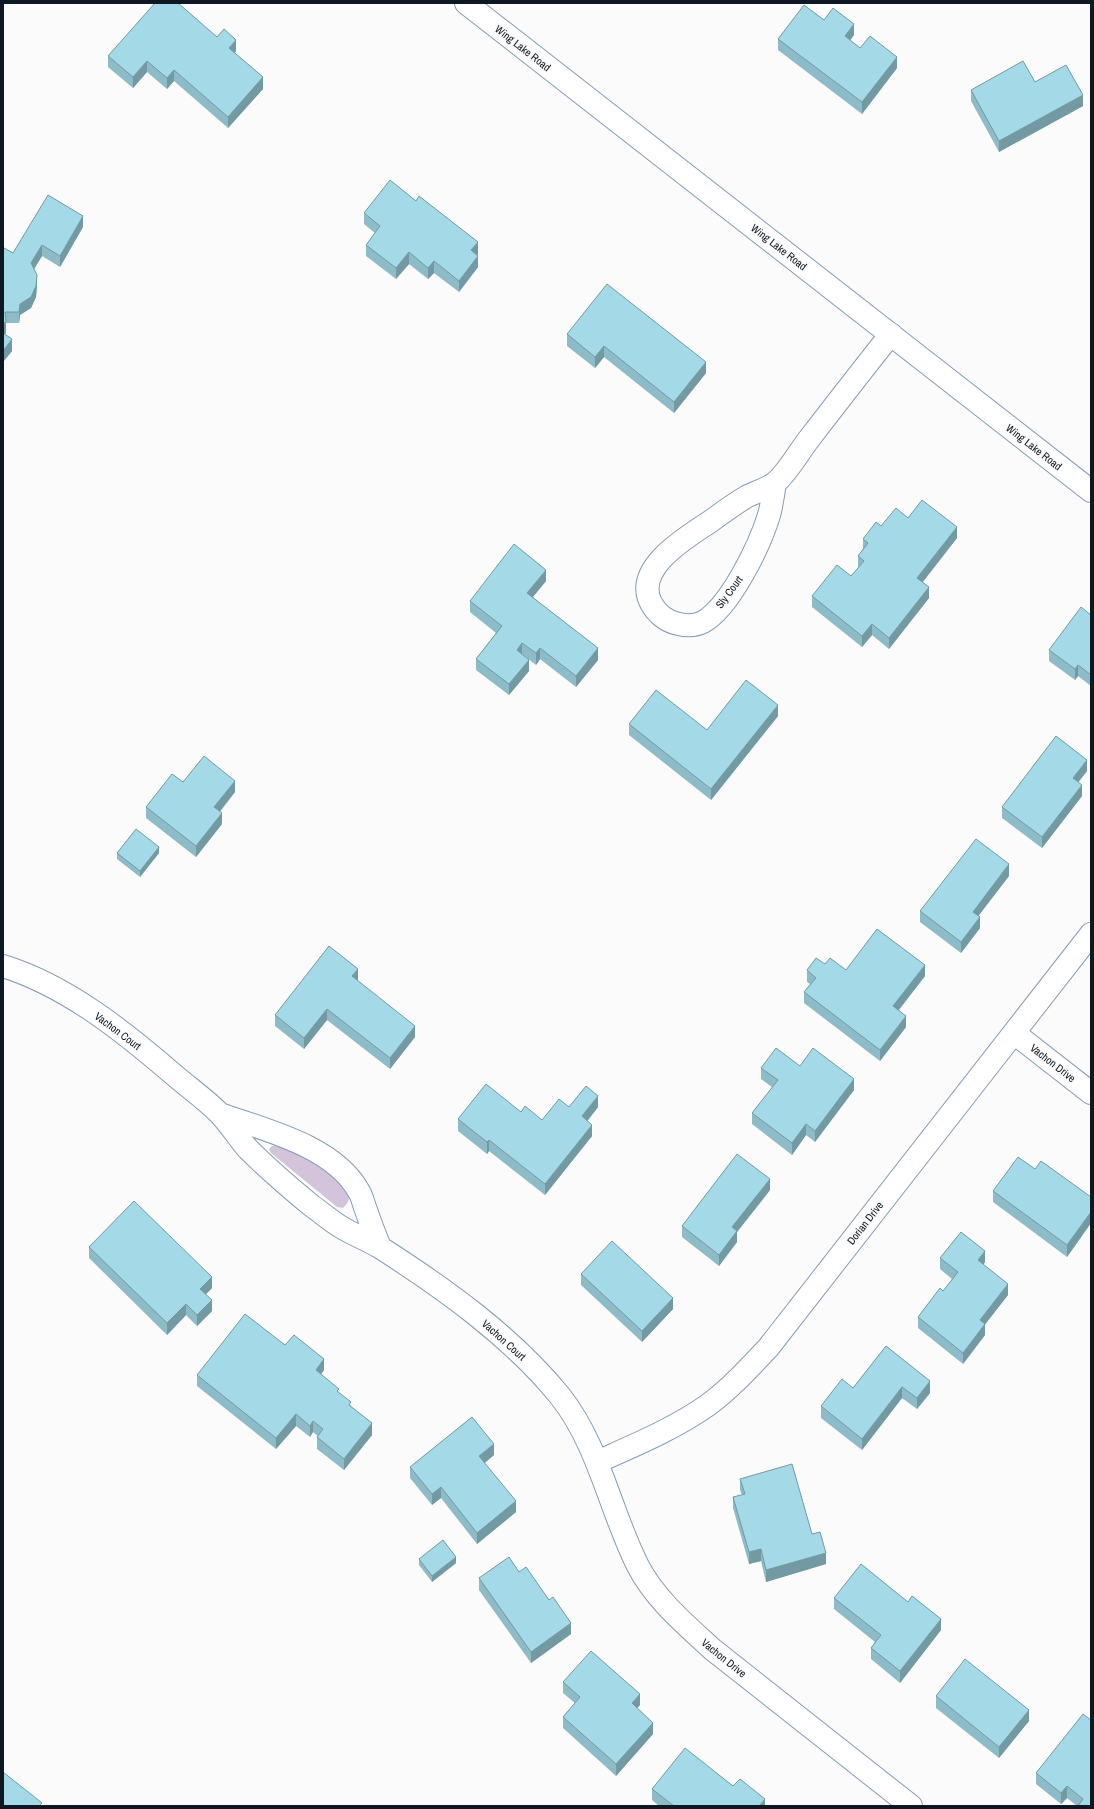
<svg xmlns="http://www.w3.org/2000/svg" width="1094" height="1809" viewBox="0 0 1094 1809" font-family="'Archivo Narrow',sans-serif">
  <style>
    .grass { fill: #d4c4db }
    .lines { fill: none; stroke-linecap: round; stroke-linejoin: round }
    .street-casing { stroke: #839db8; stroke-width: 24 }
    .street { stroke: #fff; stroke-width: 22 }
    .wall { fill: #8dbbc8 }
    .shaded-wall { fill: #7399a2 }
    .building { fill: #a4dae8; stroke: #7399a2 }
    .labels { text-anchor: middle; dominant-baseline: central; stroke-width: 3; stroke-linejoin: round; paint-order: stroke }
    .street-label { font-size: 11px; fill: #0e1822; stroke: #fbfbfb }
  </style>
  <rect width="100%" height="100%" fill="#fbfbfb"/>
  <path class="grass" d="M 272,1146 C 291,1146 348,1176 349,1197 C 349,1202 346,1205 343,1208 L 337,1207 L 271,1153 L 269,1149 Z"/>
  <g class="lines">
    <g class="street-casing">
      <path id="street" d="M 466,3 L 1091,491
        M 775,483 C 773,494 772,505 769,515 C 760,545 730,607 703,622 C 695,626 687,626 679,624 C 667,622 657,614 651,603 C 633,568 687,537 711,521 C 722,513 734,504 746,497 C 755,492 768,489 776,482 C 787,473 799,452 809,439 C 836,404 863,369 891,334
        M 3,966 C 67,986 123,1031 173,1074 C 188,1087 205,1099 219,1113 C 230,1124 238,1138 248,1149 C 268,1169 290,1188 312,1206 C 322,1213 331,1221 341,1227 C 354,1235 368,1240 381,1248 C 445,1289 512,1337 560,1396 C 599,1445 610,1511 638,1566 C 655,1599 685,1624 712,1649 L 911,1806
        M 1014,1033 L 1091,1093
        M 220,1114 C 265,1130 333,1146 358,1190 C 362,1195 363,1203 366,1210 C 370,1222 375,1235 380,1247
        M 597,1462 C 635,1445 674,1429 708,1405 C 730,1389 749,1368 768,1348 L 1091,934"/>
    </g>
    <use href="#street" class="street"/>
  </g>
  <path class="wall" d="M 824,20 L 854,35 L 850,40 L 860,48 L 897,68 L 862,114 L 778,50 L 778,39 Z
    M 217,37 L 236,51 L 235,53 L 263,89 L 228,128 L 174,81 L 167,89 L 147,72 L 133,88 L 108,67 L 108,56 Z
    M 1035,82 L 1083,106 L 999,152 L 971,101 L 971,90 Z
    M 364,213 L 478,254 L 477,255 L 478,267 L 459,292 L 434,273 L 428,279 L 409,264 L 396,279 L 366,256 L 366,245 L 375,233 L 364,224 Z
    M 83,227 L 60,267 L 42,256 L 34,269 L 37,286 L 36,297 L 31,308 L 20,315 L 19,323 L 6,323 L 6,333 L 4,334 L 12,351 L 3,362 L 3,248 L 13,253 Z
    M 567,334 L 706,373 L 674,413 L 604,357 L 595,368 L 567,346 Z
    M 908,518 L 957,538 L 923,582 L 929,598 L 889,649 L 872,635 L 862,647 L 812,607 L 812,596 L 851,576 L 858,568 L 858,556 L 863,549 L 863,539 L 881,526 Z
    M 546,581 L 533,597 L 598,660 L 576,687 L 540,659 L 536,665 L 522,654 L 529,671 L 509,695 L 476,670 L 476,659 L 496,633 L 470,612 L 470,601 Z
    M 1091,615 L 1091,686 L 1078,676 L 1075,680 L 1049,661 L 1049,650 Z
    M 778,716 L 711,800 L 629,735 L 629,724 L 707,730 Z
    M 1087,771 L 1078,782 L 1082,796 L 1042,848 L 1002,818 L 1002,807 Z
    M 183,782 L 235,792 L 220,812 L 222,824 L 196,857 L 146,818 L 146,807 Z
    M 117,853 L 159,853 L 140,877 L 117,859 Z
    M 1009,876 L 978,916 L 980,928 L 961,953 L 920,922 L 920,911 Z
    M 825,964 L 846,970 L 925,976 L 899,1010 L 906,1027 L 880,1061 L 804,1003 L 804,992 L 810,984 L 807,982 L 807,970 Z
    M 358,981 L 415,1037 L 390,1069 L 327,1020 L 304,1049 L 275,1026 L 275,1015 Z
    M 800,1066 L 854,1090 L 815,1142 L 806,1135 L 792,1155 L 752,1124 L 752,1113 L 772,1087 L 761,1079 L 761,1068 Z
    M 569,1107 L 598,1107 L 587,1121 L 592,1136 L 545,1195 L 489,1151 L 487,1154 L 458,1131 L 458,1119 L 521,1112 L 542,1120 Z
    M 770,1190 L 737,1232 L 737,1242 L 719,1266 L 682,1237 L 682,1226 Z
    M 993,1191 L 1091,1197 L 1091,1223 L 1067,1257 L 993,1202 Z
    M 89,1247 L 212,1288 L 206,1294 L 212,1311 L 197,1326 L 186,1315 L 167,1335 L 89,1258 Z
    M 940,1258 L 985,1262 L 983,1265 L 1008,1295 L 985,1324 L 985,1335 L 963,1364 L 918,1328 L 918,1317 L 943,1291 L 952,1279 L 940,1269 Z
    M 581,1274 L 673,1309 L 642,1342 L 581,1285 Z
    M 285,1345 L 324,1370 L 321,1374 L 339,1393 L 351,1406 L 372,1435 L 344,1470 L 317,1449 L 317,1437 L 318,1436 L 313,1432 L 310,1437 L 296,1426 L 276,1449 L 197,1386 L 197,1375 Z
    M 886,1346 L 930,1393 L 917,1409 L 902,1398 L 862,1450 L 821,1418 L 821,1406 L 853,1388 Z
    M 494,1455 L 485,1463 L 516,1512 L 477,1544 L 441,1498 L 432,1505 L 410,1478 L 410,1467 Z
    M 740,1479 L 812,1534 L 826,1564 L 766,1582 L 761,1561 L 749,1564 L 733,1508 L 733,1497 L 742,1495 L 740,1490 Z
    M 419,1559 L 456,1563 L 432,1582 L 419,1565 Z
    M 519,1572 L 549,1600 L 571,1634 L 531,1663 L 479,1590 L 479,1578 Z
    M 834,1598 L 941,1630 L 900,1683 L 871,1659 L 871,1648 L 875,1642 L 834,1609 Z
    M 563,1682 L 640,1705 L 637,1708 L 653,1734 L 616,1776 L 563,1728 L 563,1717 L 575,1703 L 563,1693 Z
    M 936,1696 L 1029,1721 L 999,1758 L 936,1708 Z
    M 1091,1720 L 1091,1806 L 1077,1806 L 1067,1798 L 1061,1804 L 1036,1784 L 1036,1773 Z
    M 733,1786 L 765,1806 L 659,1806 L 652,1800 L 652,1789 Z"/>
  <path class="shaded-wall" d="M 854,24 L 854,35 L 845,47 L 845,36 Z
    M 236,40 L 236,51 L 229,59 L 229,48 Z
    M 897,57 L 897,68 L 862,114 L 862,102 Z
    M 147,61 L 147,72 L 133,88 L 133,77 Z
    M 174,70 L 174,81 L 167,89 L 167,78 Z
    M 263,77 L 263,89 L 228,128 L 228,117 Z
    M 1083,95 L 1083,106 L 999,152 L 999,141 Z
    M 83,216 L 83,227 L 60,267 L 60,256 Z
    M 478,242 L 478,254 L 471,262 L 471,250 Z
    M 42,245 L 42,256 L 31,274 L 31,263 Z
    M 409,252 L 409,264 L 396,279 L 396,268 Z
    M 478,256 L 478,267 L 459,292 L 459,281 Z
    M 434,261 L 434,273 L 428,279 L 428,268 Z
    M 37,275 L 37,286 L 36,297 L 31,308 L 20,315 L 19,323 L 19,312 L 20,304 Z
    M 6,321 L 6,333 L 3,336 L 3,325 Z
    M 12,339 L 12,351 L 3,362 L 3,351 Z
    M 604,346 L 604,357 L 595,368 L 595,357 Z
    M 706,362 L 706,373 L 674,413 L 674,402 Z
    M 957,527 L 957,538 L 917,589 L 917,578 Z
    M 546,570 L 546,581 L 527,604 L 527,593 Z
    M 929,587 L 929,598 L 889,649 L 889,638 Z
    M 872,624 L 872,635 L 862,647 L 862,636 Z
    M 522,643 L 522,654 L 517,661 L 517,650 Z
    M 540,648 L 540,659 L 536,665 L 536,653 Z
    M 598,648 L 598,660 L 576,687 L 576,676 Z
    M 529,660 L 529,671 L 509,695 L 509,684 Z
    M 1078,665 L 1078,676 L 1075,680 L 1075,669 Z
    M 778,705 L 778,716 L 711,800 L 711,789 Z
    M 1087,760 L 1087,771 L 1073,789 L 1073,778 Z
    M 235,781 L 235,792 L 214,818 L 214,807 Z
    M 1082,785 L 1082,796 L 1042,848 L 1042,837 Z
    M 222,813 L 222,824 L 196,857 L 196,846 Z
    M 159,847 L 159,853 L 140,877 L 140,871 Z
    M 1009,864 L 1009,876 L 973,923 L 973,912 Z
    M 980,917 L 980,928 L 961,953 L 961,942 Z
    M 925,965 L 925,976 L 893,1017 L 893,1006 Z
    M 358,969 L 358,981 L 352,988 L 352,976 Z
    M 327,1009 L 327,1020 L 304,1049 L 304,1038 Z
    M 906,1016 L 906,1027 L 880,1061 L 880,1050 Z
    M 415,1026 L 415,1037 L 390,1069 L 390,1058 Z
    M 854,1079 L 854,1090 L 815,1142 L 815,1131 Z
    M 598,1096 L 598,1107 L 582,1128 L 582,1116 Z
    M 806,1124 L 806,1135 L 792,1155 L 792,1143 Z
    M 592,1125 L 592,1136 L 545,1195 L 545,1184 Z
    M 489,1140 L 489,1151 L 487,1154 L 487,1142 Z
    M 770,1179 L 770,1190 L 737,1232 L 737,1242 L 719,1266 L 719,1255 L 732,1227 Z
    M 1091,1212 L 1091,1223 L 1067,1257 L 1067,1245 Z
    M 985,1251 L 985,1262 L 978,1272 L 978,1260 Z
    M 212,1277 L 212,1288 L 200,1300 L 200,1289 Z
    M 1008,1284 L 1008,1295 L 980,1331 L 980,1320 Z
    M 673,1298 L 673,1309 L 642,1342 L 642,1331 Z
    M 212,1300 L 212,1311 L 197,1326 L 197,1315 Z
    M 186,1304 L 186,1315 L 167,1335 L 167,1323 Z
    M 985,1324 L 985,1335 L 963,1364 L 963,1353 Z
    M 324,1359 L 324,1370 L 316,1381 L 316,1370 Z
    M 930,1381 L 930,1393 L 917,1409 L 917,1398 Z
    M 902,1387 L 902,1398 L 862,1450 L 862,1439 Z
    M 296,1414 L 296,1426 L 276,1449 L 276,1438 Z
    M 313,1421 L 313,1432 L 310,1437 L 310,1426 Z
    M 372,1423 L 372,1435 L 344,1470 L 344,1459 Z
    M 494,1444 L 494,1455 L 479,1467 L 479,1456 Z
    M 441,1487 L 441,1498 L 432,1505 L 432,1494 Z
    M 516,1501 L 516,1512 L 477,1544 L 477,1533 Z
    M 761,1549 L 761,1561 L 749,1564 L 749,1552 Z
    M 826,1553 L 826,1564 L 766,1582 L 766,1570 Z
    M 456,1557 L 456,1563 L 432,1582 L 432,1576 Z
    M 941,1619 L 941,1630 L 900,1683 L 900,1671 Z
    M 571,1623 L 571,1634 L 531,1663 L 531,1652 Z
    M 640,1694 L 640,1705 L 632,1714 L 632,1703 Z
    M 1029,1710 L 1029,1721 L 999,1758 L 999,1747 Z
    M 653,1723 L 653,1734 L 616,1776 L 616,1764 Z
    M 1067,1786 L 1067,1798 L 1061,1804 L 1061,1793 Z
    M 765,1799 L 765,1806 L 759,1806 Z"/>
  <path class="building" d="M 155,3 L 178,3 L 217,37 L 224,29 L 236,40 L 229,48 L 263,77 L 228,117 L 174,70 L 167,78 L 147,61 L 133,77 L 108,56 Z
    M 804,5 L 824,20 L 833,8 L 854,24 L 845,36 L 860,48 L 870,36 L 897,57 L 862,102 L 778,39 Z
    M 1023,61 L 1035,82 L 1066,65 L 1083,95 L 999,141 L 971,90 Z
    M 390,180 L 416,201 L 419,196 L 478,242 L 471,250 L 478,256 L 459,281 L 434,261 L 428,268 L 409,252 L 396,268 L 366,245 L 380,226 L 364,213 Z
    M 48,195 L 83,216 L 60,256 L 42,245 L 31,263 L 37,275 L 36,286 L 31,297 L 20,304 L 19,312 L 5,312 L 6,321 L 3,325 L 3,248 L 4,248 L 13,253 Z
    M 607,284 L 706,362 L 674,402 L 604,346 L 595,357 L 567,334 Z
    M 3,333 L 12,339 L 3,351 Z
    M 922,500 L 957,527 L 917,578 L 929,587 L 889,638 L 872,624 L 862,636 L 812,596 L 837,565 L 851,576 L 864,561 L 858,556 L 868,543 L 863,539 L 876,522 L 881,526 L 896,508 L 908,518 Z
    M 514,544 L 546,570 L 527,593 L 598,648 L 576,676 L 540,648 L 536,653 L 522,643 L 517,650 L 529,660 L 509,684 L 476,659 L 502,626 L 470,601 Z
    M 1081,607 L 1091,615 L 1091,675 L 1078,665 L 1075,669 L 1049,650 Z
    M 746,680 L 778,705 L 711,789 L 629,724 L 656,690 L 707,730 Z
    M 1056,736 L 1087,760 L 1073,778 L 1082,785 L 1042,837 L 1002,807 Z
    M 204,756 L 235,781 L 214,807 L 222,813 L 196,846 L 146,807 L 172,774 L 183,782 Z
    M 136,829 L 159,847 L 140,871 L 117,853 Z
    M 976,839 L 1009,864 L 973,912 L 980,917 L 961,942 L 920,911 Z
    M 877,929 L 925,965 L 893,1006 L 906,1016 L 880,1050 L 804,992 L 816,978 L 807,970 L 816,958 L 825,964 L 830,958 L 846,970 Z
    M 329,946 L 358,969 L 352,976 L 415,1026 L 390,1058 L 327,1009 L 304,1038 L 275,1015 Z
    M 776,1048 L 800,1066 L 813,1048 L 854,1079 L 815,1131 L 806,1124 L 792,1143 L 752,1113 L 778,1080 L 761,1068 Z
    M 486,1084 L 521,1112 L 525,1106 L 542,1120 L 559,1099 L 569,1107 L 586,1086 L 598,1096 L 582,1116 L 592,1125 L 545,1184 L 489,1140 L 487,1142 L 458,1119 Z
    M 737,1154 L 770,1179 L 732,1227 L 737,1231 L 719,1255 L 682,1226 Z
    M 1018,1157 L 1035,1169 L 1041,1161 L 1091,1197 L 1091,1212 L 1067,1245 L 993,1191 Z
    M 134,1201 L 212,1277 L 200,1289 L 212,1300 L 197,1315 L 186,1304 L 167,1323 L 89,1247 Z
    M 961,1232 L 985,1251 L 978,1260 L 1008,1284 L 980,1320 L 985,1324 L 963,1353 L 918,1317 L 940,1288 L 943,1291 L 958,1272 L 940,1258 Z
    M 612,1241 L 673,1298 L 642,1331 L 581,1274 Z
    M 245,1314 L 285,1345 L 294,1335 L 324,1359 L 316,1370 L 339,1389 L 337,1391 L 351,1402 L 349,1405 L 372,1423 L 344,1459 L 317,1437 L 323,1429 L 313,1421 L 310,1426 L 296,1414 L 276,1438 L 197,1375 Z
    M 886,1346 L 930,1381 L 917,1398 L 902,1387 L 862,1439 L 821,1406 L 842,1379 L 853,1388 Z
    M 472,1417 L 494,1444 L 479,1456 L 516,1501 L 477,1533 L 441,1487 L 432,1494 L 410,1467 Z
    M 792,1464 L 812,1534 L 820,1532 L 826,1553 L 766,1570 L 761,1549 L 749,1552 L 733,1497 L 745,1494 L 740,1479 Z
    M 443,1540 L 456,1557 L 432,1576 L 419,1559 Z
    M 509,1557 L 519,1572 L 526,1567 L 549,1600 L 553,1597 L 571,1623 L 531,1652 L 479,1578 Z
    M 861,1564 L 908,1602 L 912,1596 L 941,1619 L 900,1671 L 871,1648 L 881,1635 L 834,1598 Z
    M 591,1651 L 640,1694 L 632,1703 L 653,1723 L 616,1764 L 563,1717 L 580,1697 L 563,1682 Z
    M 965,1659 L 1029,1710 L 999,1747 L 936,1696 Z
    M 1083,1714 L 1091,1720 L 1091,1806 L 1078,1806 L 1083,1799 L 1067,1786 L 1061,1793 L 1036,1773 Z
    M 685,1748 L 733,1786 L 740,1779 L 765,1799 L 759,1806 L 674,1806 L 652,1789 Z
    M 3,1772 L 42,1803 L 39,1806 L 3,1806 Z"/>
  <g class="labels">
    <g class="street-label">
      <text transform="translate(523 48) rotate(38)">Wing Lake Road</text>
      <text transform="translate(779 247) rotate(38)">Wing Lake Road</text>
      <text transform="translate(1034 447) rotate(38)">Wing Lake Road</text>
      <text transform="translate(729 592) rotate(-54)">Sly Court</text>
      <text transform="translate(118 1031) rotate(37)">Vachon Court</text>
      <text transform="translate(1053 1063) rotate(38)">Vachon Drive</text>
      <text transform="translate(865 1223) rotate(-52)">Dorian Drive</text>
      <text transform="translate(504 1340) rotate(42)">Vachon Court</text>
      <text transform="translate(724 1658) rotate(39)">Vachon Drive</text>
    </g>
  </g>
  <rect width="1094" height="1809" fill="none" stroke="#0e1822" stroke-width="8"/>
</svg>
